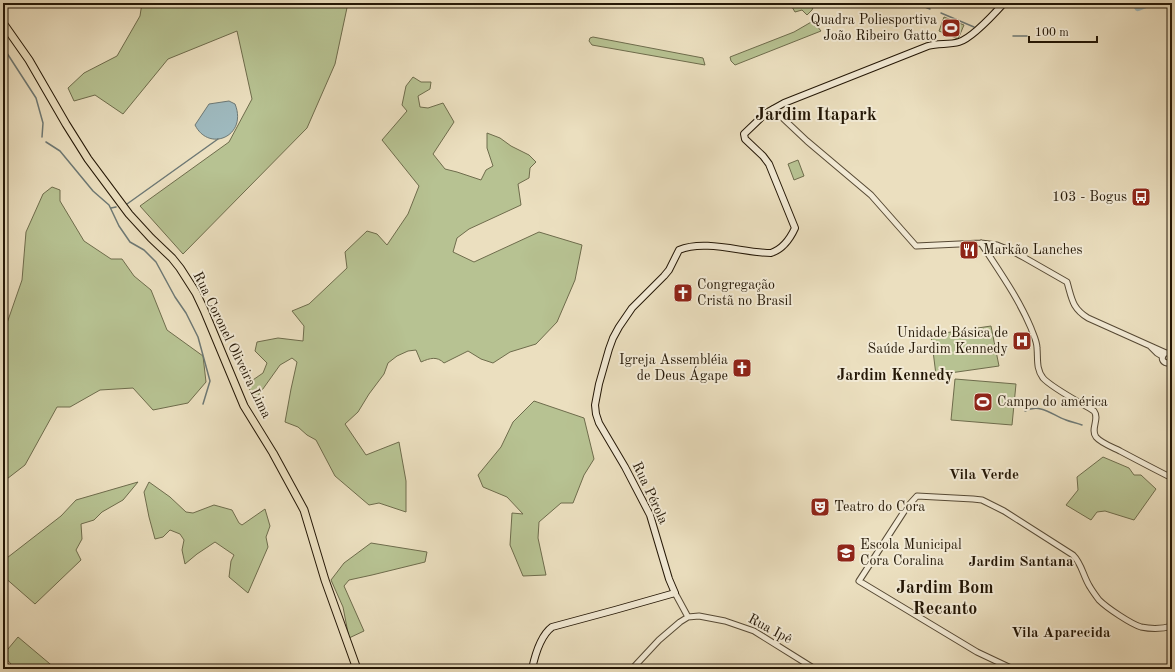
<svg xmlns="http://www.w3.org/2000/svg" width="1175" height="672" viewBox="0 0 1175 672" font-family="'Old Standard TT',serif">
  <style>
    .green { fill: #b7c292; stroke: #6e6c4c }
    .water { fill: #9eb9be; stroke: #6d7874 }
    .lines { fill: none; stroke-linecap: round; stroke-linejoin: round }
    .stream { stroke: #6d7874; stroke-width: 1.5 }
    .river { stroke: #9eb9be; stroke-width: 8 }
    .tertiary-casing { stroke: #564934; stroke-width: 7 }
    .secondary-casing { stroke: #241706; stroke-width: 8 }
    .primary-casing { stroke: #241706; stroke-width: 9 }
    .tertiary { stroke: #f2ead5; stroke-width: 5 }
    .secondary { stroke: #f2ead5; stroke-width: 6 }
    .primary { stroke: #ebdfbf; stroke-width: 7 }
    .labels { text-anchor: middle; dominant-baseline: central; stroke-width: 4; stroke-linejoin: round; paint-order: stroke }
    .poi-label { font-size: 14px; fill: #241706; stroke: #f2ead5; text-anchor: start }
    .street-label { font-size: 14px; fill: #241706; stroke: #f2ead5 }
    .neighbourhood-label { font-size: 15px; font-weight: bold; fill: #241706; stroke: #f2ead5 }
    .quarter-label { font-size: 16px; font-weight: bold; fill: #241706; stroke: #f2ead5 }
    .district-label { font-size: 18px; font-weight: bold; fill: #241706; stroke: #f2ead5 }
  </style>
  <rect width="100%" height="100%" fill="#ebdfbf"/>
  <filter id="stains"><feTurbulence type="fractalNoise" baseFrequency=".005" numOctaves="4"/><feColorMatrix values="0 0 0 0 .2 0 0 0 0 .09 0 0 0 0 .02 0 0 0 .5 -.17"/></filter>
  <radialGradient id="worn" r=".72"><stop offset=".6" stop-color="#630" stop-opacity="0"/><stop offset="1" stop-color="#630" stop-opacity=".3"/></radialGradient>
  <path class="green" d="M 142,3 L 348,3 L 335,64 L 307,128 L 183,254 L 140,206 L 229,142 L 252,99 L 237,31 L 168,59 L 123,114 L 95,95 L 74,101 L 68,88 L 84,73 L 117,56 L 140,16 Z
    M 792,3 L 815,3 L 812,10 L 807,15 L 802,10 L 795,12 L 792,7 Z
    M 944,17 L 964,25 L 958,39 L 939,31 Z
    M 813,21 L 821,31 L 735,65 L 731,61 L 730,57 L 794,32 Z
    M 593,37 L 703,58 L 705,65 L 592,45 L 589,41 L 590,38 Z
    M 413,77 L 421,82 L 431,82 L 430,89 L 418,96 L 420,107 L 428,108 L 443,103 L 454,122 L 433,154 L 445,169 L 457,172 L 481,180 L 486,170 L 493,166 L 487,148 L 487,133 L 500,138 L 511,146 L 529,155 L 536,162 L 530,168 L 529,178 L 518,184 L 521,205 L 469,229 L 457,238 L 453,252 L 474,262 L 539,232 L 582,245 L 575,280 L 557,322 L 536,344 L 510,352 L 493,363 L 481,359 L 468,351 L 444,363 C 437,356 430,358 421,362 L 416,350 L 408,351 L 397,356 L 388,363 L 384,374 L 369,394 L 358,412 L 345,424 L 366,455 L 399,442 L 406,481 L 406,512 L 379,503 L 369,505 L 335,476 L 316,440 L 307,435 L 298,427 L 285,422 L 291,389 L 297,362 L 292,358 L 280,365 L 255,400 L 247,384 L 263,373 L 267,363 L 255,351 L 257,342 L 278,338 L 303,341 L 304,326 L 292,311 L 309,304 L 347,268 L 345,252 L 367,231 L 377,234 L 387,245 L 408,214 L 419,186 L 382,140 L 407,111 L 402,105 L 406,86 Z
    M 798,160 L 804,176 L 794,180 L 788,164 Z
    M 52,187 L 60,190 L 60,201 L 84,241 L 111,259 L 122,259 L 134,276 L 151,290 L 167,330 L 203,356 L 206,382 L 188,403 L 153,410 L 133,388 L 100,390 L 70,407 L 57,407 L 25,465 L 3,482 L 3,360 L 7,349 L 6,326 L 22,280 L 26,232 L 43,194 Z
    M 991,326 L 999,366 L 936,375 L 931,335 Z
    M 955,379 L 1016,384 L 1012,425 L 951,420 Z
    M 534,401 L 584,418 L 594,459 L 584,475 L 573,503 L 561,503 L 539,522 L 538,538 L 546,575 L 523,576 L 510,545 L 512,513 L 523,514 L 507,497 L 483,487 L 478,475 L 501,447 L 513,422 Z
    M 1103,457 L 1129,468 L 1134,475 L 1141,475 L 1156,489 L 1134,520 L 1105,511 L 1097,512 L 1091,520 L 1066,505 L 1078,490 L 1077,477 Z
    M 138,482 L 123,500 L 102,512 L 94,520 L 81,524 L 82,539 L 76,550 L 81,560 L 35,604 L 3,576 L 3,561 L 61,516 L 76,500 Z
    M 149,482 L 170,497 L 186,512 L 193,513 L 214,505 L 232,510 L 239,523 L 242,525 L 265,509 L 270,526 L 266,537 L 268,547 L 248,593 L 229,577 L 231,561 L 234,555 L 215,542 L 197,554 L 185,564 L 182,550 L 184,540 L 180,534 L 170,530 L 163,537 L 155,539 L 149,517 L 144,492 Z
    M 371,543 L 427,552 L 425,562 L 372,575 L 349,580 L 344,586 L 364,631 L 349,638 L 343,607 L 331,580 L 344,563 Z
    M 18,637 L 56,669 L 9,669 L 11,664 L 3,655 Z"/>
  <path class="water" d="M 229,101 L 235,104 C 248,136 209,153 195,125 L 209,104 Z"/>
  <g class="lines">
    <path class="stream" d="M 915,3 L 930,9
      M 941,13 L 974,27
      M 1013,36 L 1027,36
      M 3,47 L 36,98 L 43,123 L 42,137
      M 46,142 L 60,151 L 93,191 L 109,205 L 119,226 L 130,242 L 144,250 L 156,262 L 175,297 L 186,313 L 198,337 L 210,381 L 203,404
      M 127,204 L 218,139
      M 111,208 L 116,207
      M 1025,411 C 1041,403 1052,415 1066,420 C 1071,422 1077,423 1082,425"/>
    <path class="river" d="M 1138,7 L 1148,3"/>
    <g class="tertiary-casing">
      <path id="tertiary" d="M 773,109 L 807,141 L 871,195 L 916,246 L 981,243 L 997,245 L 1012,251 L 1025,258 L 1067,282 C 1072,299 1072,308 1088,318 L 1166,353
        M 981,243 C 999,271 1018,297 1031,328 C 1033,334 1037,341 1037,348 C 1038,359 1036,369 1043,378 C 1052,388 1081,403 1094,411 C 1100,419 1090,429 1096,437 C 1101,443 1112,447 1120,451 C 1137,460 1154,469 1172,478
        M 1151,347 L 1157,353 L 1162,356
        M 1172,355 C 1169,352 1167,352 1164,354 C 1161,358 1162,362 1167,363 L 1172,361
        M 675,593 L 688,617
        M 632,669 L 659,640 L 680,622 L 688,617 L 699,616 L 725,621 L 754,631 L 815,669
        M 1013,669 L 977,652 L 859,581 L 907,507 L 917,496 L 973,499 L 982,500 L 1004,511 L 1073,555 C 1082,564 1083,576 1090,587 C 1093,592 1096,596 1099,600 C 1107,608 1131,624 1141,627 C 1151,629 1162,629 1172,626"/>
    </g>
    <g class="secondary-casing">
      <path id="secondary" d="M 532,669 C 535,655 540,636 552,627 L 615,610 L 675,593 L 669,579 L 650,515 L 625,467 L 599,423 L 596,414 L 595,405 L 599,384 L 609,349 L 613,338 L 619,327 L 632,308 L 664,276 L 669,270 L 679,250 C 705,239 744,253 771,253 C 783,249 790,239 795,228 L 769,164 L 763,156 L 745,139 L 744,134 L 766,113 L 784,103 L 928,46 C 938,43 949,45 959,42 C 972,38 995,13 1004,3"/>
    </g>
    <g class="primary-casing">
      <path id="primary" d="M 3,23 L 29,60 L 66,124 L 88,159 L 129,214 L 151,238 L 172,258 L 180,268 L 196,293 L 204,310 L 244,406 L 273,453 L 304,510 L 325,580 L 357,669"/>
    </g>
    <use href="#tertiary" class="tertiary"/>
    <use href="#secondary" class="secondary"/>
    <use href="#primary" class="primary"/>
  </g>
  <defs>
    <g id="stadium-square" transform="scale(1)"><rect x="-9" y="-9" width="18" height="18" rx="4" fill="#8f2418" stroke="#f2ead5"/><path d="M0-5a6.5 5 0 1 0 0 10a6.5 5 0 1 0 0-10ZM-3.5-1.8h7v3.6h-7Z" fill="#fff"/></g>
    <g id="bus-square" transform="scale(1)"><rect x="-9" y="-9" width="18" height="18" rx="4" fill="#8f2418" stroke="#f2ead5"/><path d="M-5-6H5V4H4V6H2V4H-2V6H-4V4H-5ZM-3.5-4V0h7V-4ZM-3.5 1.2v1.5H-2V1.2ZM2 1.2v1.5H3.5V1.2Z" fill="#fff"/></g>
    <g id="restaurant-square" transform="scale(1)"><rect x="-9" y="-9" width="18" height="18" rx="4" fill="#8f2418" stroke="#f2ead5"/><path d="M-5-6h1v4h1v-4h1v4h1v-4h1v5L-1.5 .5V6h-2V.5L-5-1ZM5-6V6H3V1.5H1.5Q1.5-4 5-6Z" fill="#fff"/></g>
    <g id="church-square" transform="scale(1)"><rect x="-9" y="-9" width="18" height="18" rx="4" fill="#8f2418" stroke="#f2ead5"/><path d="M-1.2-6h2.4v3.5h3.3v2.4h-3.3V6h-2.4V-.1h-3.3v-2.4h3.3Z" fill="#fff"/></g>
    <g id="hospital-square" transform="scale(1)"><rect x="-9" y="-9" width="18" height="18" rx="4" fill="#8f2418" stroke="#f2ead5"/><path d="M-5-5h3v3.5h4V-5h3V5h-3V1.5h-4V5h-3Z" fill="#fff"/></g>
    <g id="theatre-square" transform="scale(1)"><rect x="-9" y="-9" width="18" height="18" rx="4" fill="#8f2418" stroke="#f2ead5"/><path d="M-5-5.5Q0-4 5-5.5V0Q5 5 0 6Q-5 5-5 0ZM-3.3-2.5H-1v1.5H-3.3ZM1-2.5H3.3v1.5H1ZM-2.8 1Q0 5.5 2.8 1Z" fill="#fff"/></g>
    <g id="school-square" transform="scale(1)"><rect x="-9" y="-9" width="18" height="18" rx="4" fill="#8f2418" stroke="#f2ead5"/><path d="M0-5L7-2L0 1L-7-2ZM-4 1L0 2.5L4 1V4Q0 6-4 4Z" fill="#fff"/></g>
  </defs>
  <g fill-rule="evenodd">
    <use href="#stadium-square" x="951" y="28"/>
    <use href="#bus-square" x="1141" y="197"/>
    <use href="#restaurant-square" x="969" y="250"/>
    <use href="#church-square" x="683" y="293"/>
    <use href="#hospital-square" x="1022" y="341"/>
    <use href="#church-square" x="742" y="368"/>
    <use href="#stadium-square" x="983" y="402"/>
    <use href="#theatre-square" x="820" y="507"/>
    <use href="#school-square" x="846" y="553"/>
  </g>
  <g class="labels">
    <g class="poi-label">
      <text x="937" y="20" text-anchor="end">Quadra Poliesportiva<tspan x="937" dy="16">João Ribeiro Gatto</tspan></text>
      <text x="1127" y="197" text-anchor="end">103 - Bogus</text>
      <text x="983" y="250">Markão Lanches</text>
      <text x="697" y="285">Congregação<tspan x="697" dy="16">Cristã no Brasil</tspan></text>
      <text x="1008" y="333" text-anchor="end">Unidade Básica de<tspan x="1008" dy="16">Saúde Jardim Kennedy</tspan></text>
      <text x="728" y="360" text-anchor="end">Igreja Assembléia<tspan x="728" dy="16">de Deus Ágape</tspan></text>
      <text x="997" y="402">Campo do américa</text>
      <text x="834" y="507">Teatro do Cora</text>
      <text x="860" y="545">Escola Municipal<tspan x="860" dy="16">Cora Coralina</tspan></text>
    </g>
    <g class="street-label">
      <text transform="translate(232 345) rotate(64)">Rua Coronel Oliveira Lima</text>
      <text transform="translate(650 493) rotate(65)">Rua Pérola</text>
      <text transform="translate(770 629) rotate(28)">Rua Ipê</text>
    </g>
    <g class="neighbourhood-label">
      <text x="984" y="475">Vila Verde</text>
      <text x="1021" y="562">Jardim Santana</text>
      <text x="1061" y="633">Vila Aparecida</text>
    </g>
    <g class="quarter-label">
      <text x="895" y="376">Jardim Kennedy</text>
    </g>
    <g class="district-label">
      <text x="816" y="115">Jardim Itapark</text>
      <text x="945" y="588">Jardim Bom<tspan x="945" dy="21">Recanto</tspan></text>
    </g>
  </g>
  <rect width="1175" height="672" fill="none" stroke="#ebdfbf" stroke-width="16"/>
  <rect x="4" y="4" width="1167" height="664" fill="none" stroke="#241706" stroke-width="2"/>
  <rect x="8" y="8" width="1159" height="656" fill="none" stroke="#241706"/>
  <path d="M1029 36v6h68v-6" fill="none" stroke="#241706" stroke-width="2"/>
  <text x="1035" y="36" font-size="12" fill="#241706" stroke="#f2ead5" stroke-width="3" paint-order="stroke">100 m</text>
  <rect width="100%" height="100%" filter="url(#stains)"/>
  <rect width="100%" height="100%" fill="url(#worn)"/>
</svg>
